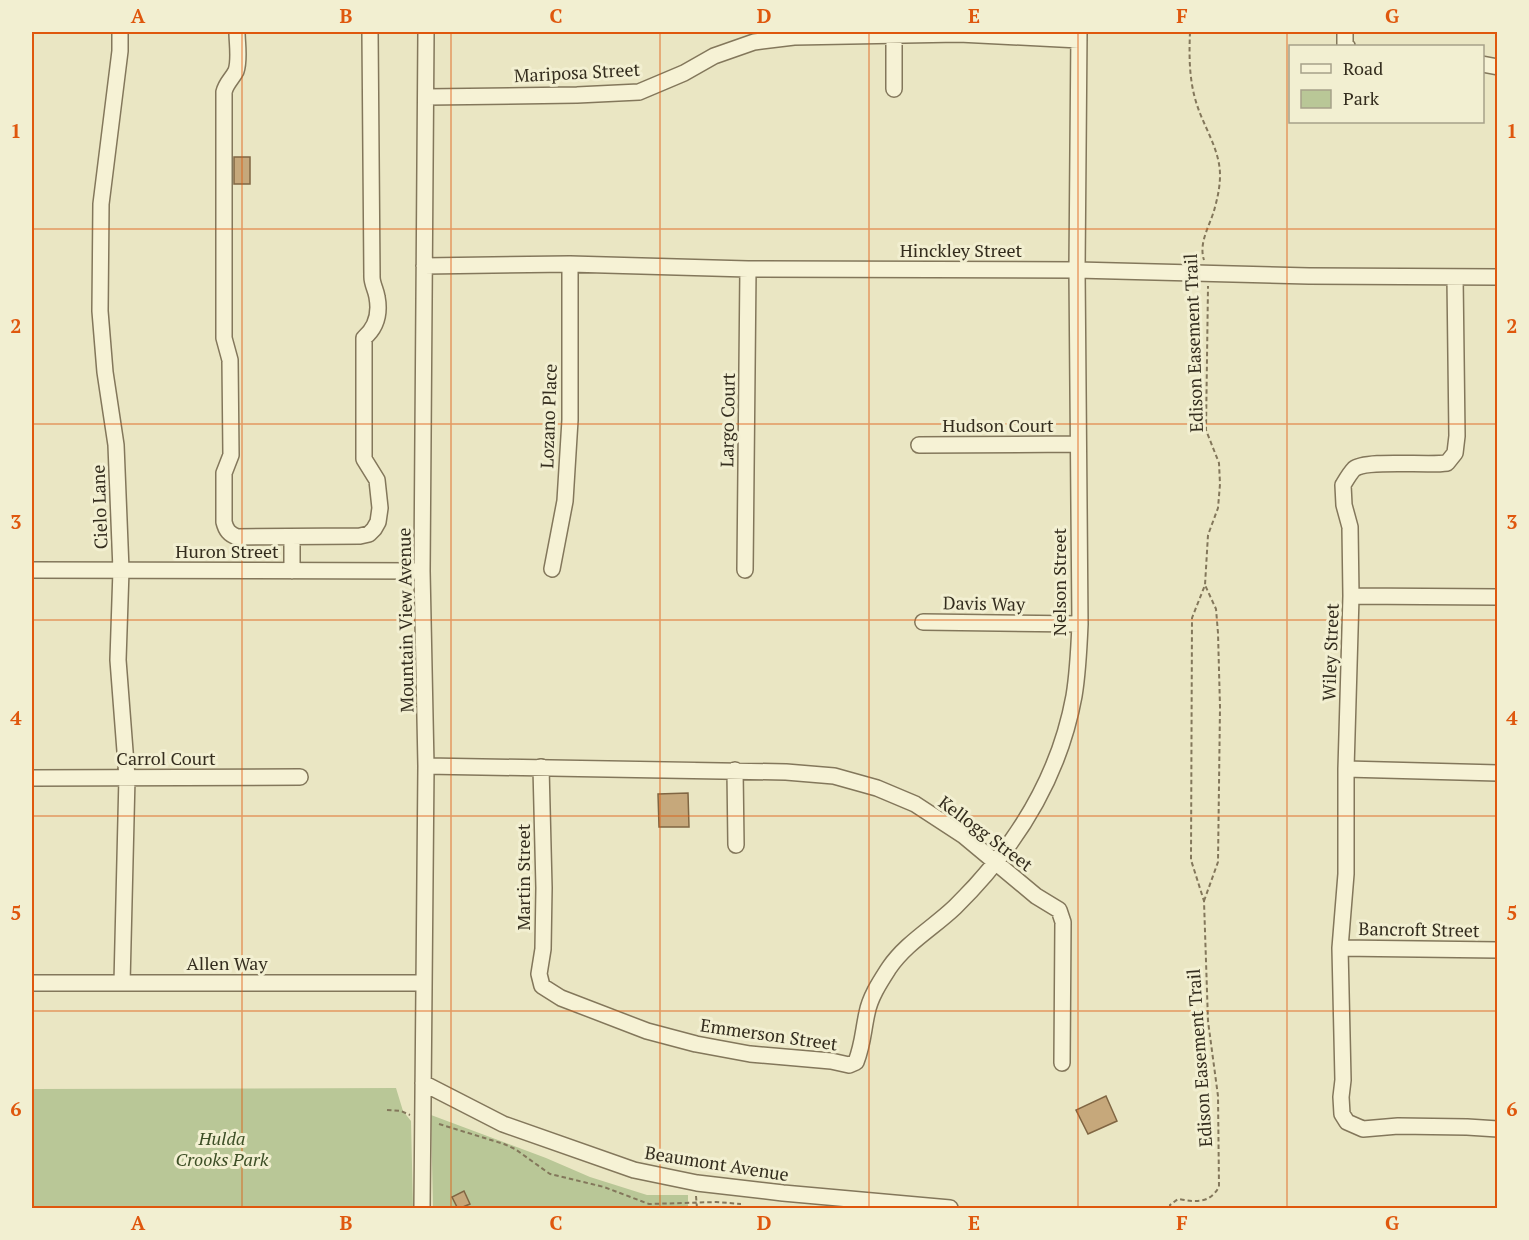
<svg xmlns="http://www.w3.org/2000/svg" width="1529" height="1240" viewBox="0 0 1529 1240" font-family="'PT Serif',serif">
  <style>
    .green { fill: #b9c797 }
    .building { fill: #c6a87b; stroke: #806643; stroke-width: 1.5 }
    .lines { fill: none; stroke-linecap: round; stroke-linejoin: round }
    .minor-casing { stroke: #83775b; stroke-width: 18 }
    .path { stroke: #83775b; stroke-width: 2; stroke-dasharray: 4.5 3; stroke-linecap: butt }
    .minor { stroke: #f6f2d5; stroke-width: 15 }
    .grid { fill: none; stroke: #df570d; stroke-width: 1.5; stroke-opacity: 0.55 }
    .labels { text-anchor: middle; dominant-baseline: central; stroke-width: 6; stroke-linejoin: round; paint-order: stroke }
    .street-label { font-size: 18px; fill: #342d1e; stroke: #f2efd1 }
    .park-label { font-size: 18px; font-style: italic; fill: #3d4f26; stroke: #f2efd1 }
    .neatline { fill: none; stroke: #df570d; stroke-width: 2 }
    .grid-label { font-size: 20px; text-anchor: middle; font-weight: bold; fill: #df570d }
  </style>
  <rect width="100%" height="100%" fill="#eae6c3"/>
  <path class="green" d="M 396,1088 L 403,1111 L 411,1121 L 413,1208 L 32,1208 L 32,1089 Z
    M 431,1115 L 546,1158 L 590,1177 L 647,1195 L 688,1195 L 688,1208 L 433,1208 Z"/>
  <path class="building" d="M 234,157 L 250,157 L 250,184 L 234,184 Z
    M 688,793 L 689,827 L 659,827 L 658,794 Z
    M 1106,1096 L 1117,1121 L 1088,1134 L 1076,1110 Z
    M 464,1191 L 470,1204 L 458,1209 L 452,1197 Z"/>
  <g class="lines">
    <g class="minor-casing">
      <path id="minor" d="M 120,32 L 120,51 L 101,204 L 100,311 L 105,372 L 116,445 L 121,570 L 118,660 L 127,777 L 122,983
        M 237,32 C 237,43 240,60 236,71 C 232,79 226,83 224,92 L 224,338 L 230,360 L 231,455 L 224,473 L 224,522 C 226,530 229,534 237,537 L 360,536 L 369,534 L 374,529 L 378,522 L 380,508 L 377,480 L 364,459 L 364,338 C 377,327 380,313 377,297 C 376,290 372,284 372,277 L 370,32
        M 1345,32 L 1345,46 L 1347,46
        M 894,34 L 894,89
        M 1482,64 L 1498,67
        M 427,97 L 577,95 L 639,92 L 684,73 L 714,56 L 754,42 L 794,37 L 959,34 L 1079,40
        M 424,266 L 570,264 L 748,269 L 1077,270 L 1309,276 L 1498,277
        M 1455,277 L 1457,436 L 1455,453 L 1447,463 C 1427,466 1366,459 1354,469 C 1350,473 1346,480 1343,485 L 1344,505 L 1350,527 L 1351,596 L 1346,769 L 1346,874 L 1340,948 L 1343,1080 L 1341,1097 L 1342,1114 L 1347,1122 L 1363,1129 L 1398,1126 L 1467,1127 L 1498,1129
        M 919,445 L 1078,444
        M 292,537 L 292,571
        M 552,569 L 565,501 L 570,420 L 570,264
        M 32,570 L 422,571
        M 745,570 L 748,269
        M 1351,596 L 1498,597
        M 923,622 L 1080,624
        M 426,766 L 786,772 L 834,776 L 877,788 L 915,804 L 964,836 L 1036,896 L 1059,910 L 1063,922 L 1062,1063
        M 541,767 L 544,888 L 543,949 L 539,974 L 542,986 L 561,998 L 647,1031 L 696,1044 L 750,1054 L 831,1061 L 849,1065 L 856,1062 C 863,1044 863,1031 867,1013 C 870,997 880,982 889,968 C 906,943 933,928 955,907 C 1014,849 1059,778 1074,696 C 1078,672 1079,648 1080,624 L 1077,270 L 1079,32
        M 1346,769 L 1498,773
        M 735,770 L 736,845
        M 32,778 L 300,777
        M 1340,948 L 1498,950
        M 32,983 L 423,983
        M 423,1083 L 503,1124 L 634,1170 L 697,1183 L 783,1193 L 950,1208
        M 422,1208 L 426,766 L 422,571 L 426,32"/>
    </g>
    <path class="path" d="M 1190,32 C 1189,56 1189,81 1197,105 C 1204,127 1220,150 1220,175 C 1220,186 1218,196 1215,207 C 1211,224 1198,242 1204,260
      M 1204,901 L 1218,862 L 1220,707 L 1218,633 L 1216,609 L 1205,585
      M 387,1110 L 401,1111 L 410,1115
      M 439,1124 L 504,1144 L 515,1149 L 550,1174 L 604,1187 L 649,1204 L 716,1202 L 741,1204
      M 696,1196 L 697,1208
      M 1170,1208 L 1170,1205 L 1178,1199 C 1196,1202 1209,1204 1219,1187 L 1218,1096 L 1208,1021 L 1204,901 L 1191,860 L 1192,618 L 1205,585 L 1208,535 L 1218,508 L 1220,484 L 1219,463 L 1206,430 L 1208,286"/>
    <use href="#minor" class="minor"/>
  </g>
  <path class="grid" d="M 242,32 L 242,1208M 451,32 L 451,1208M 660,32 L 660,1208M 869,32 L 869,1208M 1078,32 L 1078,1208M 1287,32 L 1287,1208M 32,229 L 1498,229M 32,424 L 1498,424M 32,620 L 1498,620M 32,816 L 1498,816M 32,1011 L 1498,1011"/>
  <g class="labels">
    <g class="street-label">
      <text transform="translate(577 72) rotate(-3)">Mariposa Street</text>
      <text x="961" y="250">Hinckley Street</text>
      <text transform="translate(1193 343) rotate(-92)">Edison Easement Trail</text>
      <text transform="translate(548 416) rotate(-88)">Lozano Place</text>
      <text transform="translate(727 420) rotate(-89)">Largo Court</text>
      <text x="998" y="425">Hudson Court</text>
      <text transform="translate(99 507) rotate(-92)">Cielo Lane</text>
      <text x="227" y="551">Huron Street</text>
      <text transform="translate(1059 582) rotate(-90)">Nelson Street</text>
      <text transform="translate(984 603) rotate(1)">Davis Way</text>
      <text transform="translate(405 620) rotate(-91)">Mountain View Avenue</text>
      <text transform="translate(1330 652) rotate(-88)">Wiley Street</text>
      <text x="166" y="758">Carrol Court</text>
      <text transform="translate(986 833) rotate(37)">Kellogg Street</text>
      <text transform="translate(523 877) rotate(-90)">Martin Street</text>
      <text transform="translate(1419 929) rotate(1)">Bancroft Street</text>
      <text x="227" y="963">Allen Way</text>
      <text transform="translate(769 1034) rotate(8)">Emmerson Street</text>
      <text transform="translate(1199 1058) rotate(-94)">Edison Easement Trail</text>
      <text transform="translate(717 1163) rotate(9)">Beaumont Avenue</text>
    </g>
    <g class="park-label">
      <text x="222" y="1138">Hulda<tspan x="222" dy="21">Crooks Park</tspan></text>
    </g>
  </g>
  <rect width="1529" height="1240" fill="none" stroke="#f2efd1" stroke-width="66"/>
  <rect x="1289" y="45" width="195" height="78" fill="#f2efd1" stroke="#a6a189" stroke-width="1.5"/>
  <rect x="1301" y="64" width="30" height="9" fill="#f6f2d5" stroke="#a6a189" stroke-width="1.5"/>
  <text x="1343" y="75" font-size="18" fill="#342d1e">Road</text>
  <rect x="1301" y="90" width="30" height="18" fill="#b9c797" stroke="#a6a189" stroke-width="1.5"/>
  <text x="1343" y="105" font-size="18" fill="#342d1e">Park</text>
  <rect x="33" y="33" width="1463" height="1174" class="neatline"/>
  <g class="grid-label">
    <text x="138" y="23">A</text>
    <text x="346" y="23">B</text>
    <text x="556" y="23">C</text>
    <text x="764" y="23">D</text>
    <text x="974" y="23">E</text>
    <text x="1182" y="23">F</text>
    <text x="1392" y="23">G</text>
    <text x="16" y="138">1</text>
    <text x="1512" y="138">1</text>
    <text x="16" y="333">2</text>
    <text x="1512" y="333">2</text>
    <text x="16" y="529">3</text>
    <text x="1512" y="529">3</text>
    <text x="16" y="725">4</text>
    <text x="1512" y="725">4</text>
    <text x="16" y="920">5</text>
    <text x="1512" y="920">5</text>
    <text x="16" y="1116">6</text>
    <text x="1512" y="1116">6</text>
    <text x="138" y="1230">A</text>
    <text x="346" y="1230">B</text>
    <text x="556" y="1230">C</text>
    <text x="764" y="1230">D</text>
    <text x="974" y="1230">E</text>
    <text x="1182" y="1230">F</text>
    <text x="1392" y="1230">G</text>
  </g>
</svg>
